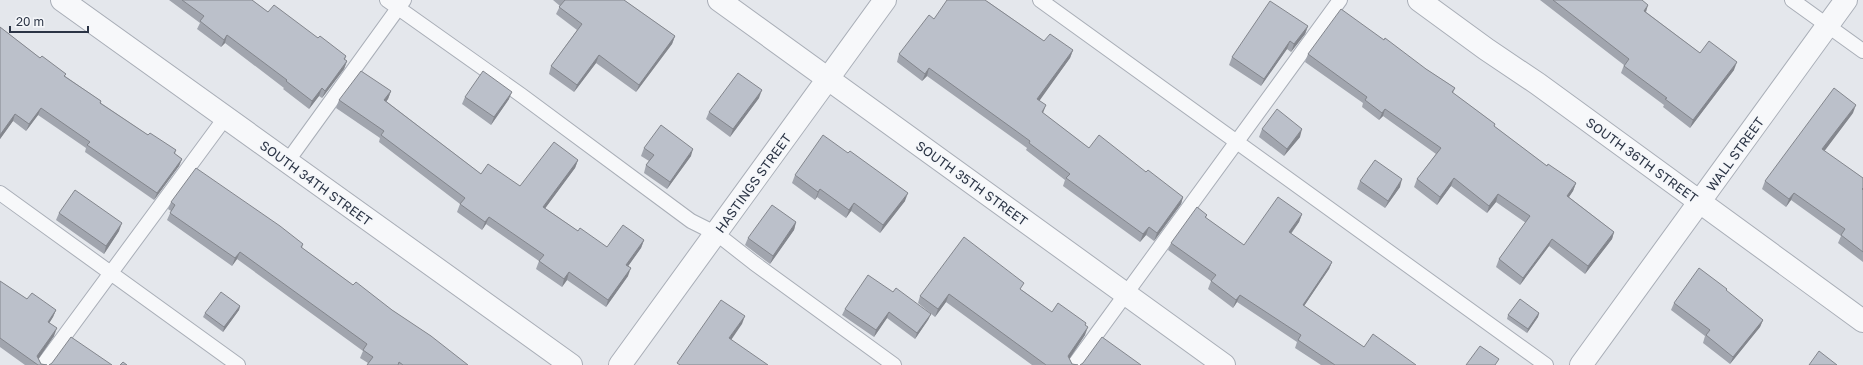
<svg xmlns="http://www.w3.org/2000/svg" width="1863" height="365" viewBox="0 0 1863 365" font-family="'Golos Text',sans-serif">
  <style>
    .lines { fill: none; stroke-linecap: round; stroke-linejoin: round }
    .service-casing { stroke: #a9aeb7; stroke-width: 16 }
    .minor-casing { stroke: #a9aeb7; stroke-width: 24 }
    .service { stroke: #f7f8fa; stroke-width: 14 }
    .minor { stroke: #f7f8fa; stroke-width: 22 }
    .wall { fill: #a1a5ae }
    .shaded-wall { fill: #83868d }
    .building { fill: #bbc0ca; stroke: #83868d }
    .labels { text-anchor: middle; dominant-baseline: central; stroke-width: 3; stroke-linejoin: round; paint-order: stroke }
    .street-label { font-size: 13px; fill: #2b3445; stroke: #f4f6f9 }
  </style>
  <rect width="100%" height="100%" fill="#e4e7ec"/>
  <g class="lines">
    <g class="service-casing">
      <path id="service" d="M 387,0 L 521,95 L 691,221 L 717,234 L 754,263 L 894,365
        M 1040,0 L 1546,365
        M 1792,0 L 1863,51
        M 287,162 L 404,0
        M 0,193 L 238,365
        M 43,365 L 225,118
        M 1074,365 L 1340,0"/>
    </g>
    <g class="minor-casing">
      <path id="minor" d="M 62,0 L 571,365
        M 719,0 L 1224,365
        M 1419,0 L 1486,49 L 1538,84 L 1863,321
        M 620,365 L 885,0
        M 1581,365 L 1846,0"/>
    </g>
    <use href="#service" class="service"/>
    <use href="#minor" class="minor"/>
  </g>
  <path class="wall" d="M 169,0 L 252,0 L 268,12 L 318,38 L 346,56 L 345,60 L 347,61 L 344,69 L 322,98 L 319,96 L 309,109 L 283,89 L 284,88 L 225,43 L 221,47 L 197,29 L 200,23 Z
    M 553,0 L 624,0 L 675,36 L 672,44 L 636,92 L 596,63 L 574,92 L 549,74 L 551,66 L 577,30 L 556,14 L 560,6 Z
    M 1540,0 L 1642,0 L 1646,12 L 1700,53 L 1734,70 L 1690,128 L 1663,107 L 1664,105 L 1621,73 L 1624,65 Z
    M 987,1 L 1044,41 L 1073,50 L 1070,58 L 1039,100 L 1043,113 L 1089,148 L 1146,172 L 1183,197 L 1181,204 L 1154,241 L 1146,235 L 1140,242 L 1063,186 L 1065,180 L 1026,150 L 1027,148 L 927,76 L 922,81 L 897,62 L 899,54 L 934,19 Z
    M 1308,26 L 1305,34 L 1291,52 L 1287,49 L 1261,86 L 1229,65 L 1232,57 Z
    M 0,27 L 40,58 L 66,74 L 65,76 L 101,101 L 101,103 L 148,135 L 176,150 L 175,154 L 182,159 L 179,166 L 154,200 L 85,152 L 86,148 L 38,115 L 26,131 L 13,121 L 0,139 Z
    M 1308,54 L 1426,69 L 1455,88 L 1453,93 L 1495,124 L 1494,126 L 1547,166 L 1576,183 L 1573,191 L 1569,197 L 1614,232 L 1612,239 L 1585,274 L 1549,246 L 1520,285 L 1496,267 L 1499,259 L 1526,223 L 1496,202 L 1487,213 L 1451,186 L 1437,205 L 1414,187 L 1417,179 L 1436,154 L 1383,116 L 1379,120 L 1362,107 L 1363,103 L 1305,62 Z
    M 391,91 L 388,99 L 386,101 L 481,174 L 520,186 L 578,160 L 575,168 L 545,208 L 578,231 L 607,247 L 644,240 L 641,248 L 628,266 L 628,276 L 606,307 L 567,280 L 562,287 L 536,269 L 539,261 L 486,224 L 482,230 L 457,212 L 460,204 L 379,142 L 380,138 L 336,108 L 339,100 Z
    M 465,97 L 509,99 L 491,125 L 462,104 Z
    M 759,98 L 730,137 L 706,119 L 709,112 Z
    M 1853,113 L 1824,151 L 1863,178 L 1863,262 L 1838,243 L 1841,236 L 1791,200 L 1786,207 L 1762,189 L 1765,181 Z
    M 1262,129 L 1300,137 L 1284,156 L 1259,137 Z
    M 644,148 L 691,156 L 667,189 L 644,173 L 646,165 L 649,161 L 641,156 Z
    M 795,175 L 905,201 L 880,233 L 851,211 L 846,218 L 817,197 L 815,200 L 792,183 Z
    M 1360,181 L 1400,187 L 1385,208 L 1357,189 Z
    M 171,202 L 303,244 L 302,248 L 353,285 L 392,310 L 468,365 L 367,365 L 368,363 L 360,358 L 363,351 L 237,259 L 232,266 L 167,220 L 171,211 L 168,209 Z
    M 59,213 L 119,231 L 104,254 L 56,220 Z
    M 1302,214 L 1299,222 L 1291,234 L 1332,262 L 1329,269 L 1304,306 L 1364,347 L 1416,365 L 1321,365 L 1295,348 L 1297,342 L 1237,302 L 1233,308 L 1208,289 L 1211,281 L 1168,250 L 1171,243 L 1207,215 L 1206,218 L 1244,245 Z
    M 796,222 L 794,230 L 770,264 L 745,245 L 748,238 Z
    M 0,281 L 27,299 L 56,310 L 53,317 L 49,323 L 54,336 L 38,358 L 41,364 L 47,365 L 25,365 L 0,347 Z
    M 1022,290 L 1052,312 L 1086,323 L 1085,325 L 1085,335 L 1069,358 L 1072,364 L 1078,365 L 1032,365 L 946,302 L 935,317 L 918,303 L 920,296 Z
    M 1726,291 L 1763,320 L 1760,327 L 1730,364 L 1703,343 L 1705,336 L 1671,310 L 1674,303 Z
    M 893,292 L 931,314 L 928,320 L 915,339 L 887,318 L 874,337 L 842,315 L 845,309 Z
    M 240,306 L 239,310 L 223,332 L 203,317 L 205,313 Z
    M 1539,313 L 1538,317 L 1527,333 L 1507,319 L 1508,315 Z"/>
  <path class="shaded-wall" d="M 1648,5 L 1646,12 L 1644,11 Z
    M 1308,26 L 1305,34 L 1291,52 L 1294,44 Z
    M 227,35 L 225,43 L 221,47 L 224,40 Z
    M 675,36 L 672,44 L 636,92 L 639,85 Z
    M 1290,41 L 1287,49 L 1261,86 L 1264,79 Z
    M 1073,50 L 1070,58 L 1035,107 L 1037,99 Z
    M 599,55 L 596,63 L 574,92 L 577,85 Z
    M 347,61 L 344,69 L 322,98 L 325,91 Z
    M 1737,62 L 1734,70 L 1690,128 L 1693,120 Z
    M 929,68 L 927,76 L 922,81 L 925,74 Z
    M 322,88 L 319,96 L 309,109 L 312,101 Z
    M 762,90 L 759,98 L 730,137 L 733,129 Z
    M 391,91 L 388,99 L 382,108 L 384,100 Z
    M 512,92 L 509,99 L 491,125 L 494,117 Z
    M 1046,105 L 1043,113 L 1039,120 L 1042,112 Z
    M 1856,105 L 1853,113 L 1820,157 L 1822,149 Z
    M 41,108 L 38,115 L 26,131 L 29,124 Z
    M 1385,109 L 1383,116 L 1379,120 L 1382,113 Z
    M 15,114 L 13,121 L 0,139 L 0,135 Z
    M 1302,129 L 1300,137 L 1284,156 L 1287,149 Z
    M 693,149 L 691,156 L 667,189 L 670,182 Z
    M 182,159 L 179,166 L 154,200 L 157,193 Z
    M 578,160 L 575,168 L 541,214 L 543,207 Z
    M 1454,178 L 1451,186 L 1437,205 L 1440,197 Z
    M 1402,179 L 1400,187 L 1385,208 L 1388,201 Z
    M 1576,183 L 1573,191 L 1564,204 L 1567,196 Z
    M 820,189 L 817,197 L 815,200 L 818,192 Z
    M 908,193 L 905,201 L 880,233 L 883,225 Z
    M 1794,193 L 1791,200 L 1786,207 L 1789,199 Z
    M 1498,194 L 1496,202 L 1487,213 L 1489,206 Z
    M 1183,197 L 1181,204 L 1154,241 L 1157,233 Z
    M 854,203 L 851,211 L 846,218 L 849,210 Z
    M 1302,214 L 1299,222 L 1286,240 L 1289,232 Z
    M 489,217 L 486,224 L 482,230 L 485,222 Z
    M 796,222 L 794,230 L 770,264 L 773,256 Z
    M 122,223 L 119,231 L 104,254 L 106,246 Z
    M 1149,227 L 1146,235 L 1140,242 L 1143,234 Z
    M 1614,232 L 1612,239 L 1585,274 L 1588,266 Z
    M 1552,239 L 1549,246 L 1520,285 L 1523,278 Z
    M 644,240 L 641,248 L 624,272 L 626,265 Z
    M 240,252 L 237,259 L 232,266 L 235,258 Z
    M 1332,262 L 1329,269 L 1300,312 L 1303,305 Z
    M 631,268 L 628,276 L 606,307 L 608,300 Z
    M 569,272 L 567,280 L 562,287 L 564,279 Z
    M 949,294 L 946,302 L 935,317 L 938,309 Z
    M 1240,295 L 1237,302 L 1233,308 L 1236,300 Z
    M 240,306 L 239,310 L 223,332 L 224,327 Z
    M 56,310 L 53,317 L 45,330 L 48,322 Z
    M 889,312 L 887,318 L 874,337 L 876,330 Z
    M 1539,313 L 1538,317 L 1527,333 L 1528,329 Z
    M 931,314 L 928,320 L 915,339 L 917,333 Z
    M 745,316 L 742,324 L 727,346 L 729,338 Z
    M 1763,320 L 1760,327 L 1730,364 L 1733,357 Z
    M 1088,327 L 1085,335 L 1066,364 L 1068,356 Z
    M 57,328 L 54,336 L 35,364 L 37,356 Z"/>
  <path class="building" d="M 182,0 L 252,0 L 268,12 L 274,5 L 318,38 L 320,36 L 346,56 L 344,59 L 347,61 L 325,91 L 322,88 L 312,101 L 286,81 L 287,80 L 227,35 L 224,40 L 200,21 L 204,16 Z
    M 565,0 L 624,0 L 675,36 L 639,85 L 599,55 L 577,85 L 551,66 L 582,24 L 559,7 Z
    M 947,0 L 985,0 L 1044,41 L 1050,34 L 1073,50 L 1037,99 L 1046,105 L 1042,112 L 1089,148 L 1099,135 L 1146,172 L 1148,170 L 1183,197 L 1157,233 L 1149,227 L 1143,234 L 1066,178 L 1070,174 L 1029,143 L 1030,141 L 929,68 L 925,74 L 899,54 L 929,15 L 934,19 Z
    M 1553,0 L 1642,0 L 1648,5 L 1644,11 L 1700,53 L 1709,41 L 1737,62 L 1693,120 L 1665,99 L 1667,98 L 1624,66 L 1629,59 Z
    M 1270,1 L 1308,26 L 1294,44 L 1290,41 L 1264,79 L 1232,57 Z
    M 1341,9 L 1384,40 L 1385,38 L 1426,69 L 1455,88 L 1452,92 L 1495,124 L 1494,126 L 1547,166 L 1548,164 L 1576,183 L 1567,196 L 1614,232 L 1588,266 L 1552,239 L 1523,278 L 1499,259 L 1530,216 L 1498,194 L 1489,206 L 1454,178 L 1440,197 L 1417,179 L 1441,148 L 1385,109 L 1382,113 L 1365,100 L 1367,97 L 1308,54 Z
    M 0,27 L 40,58 L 42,56 L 66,74 L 64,76 L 101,101 L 100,103 L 148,135 L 150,133 L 176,150 L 174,153 L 182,159 L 157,193 L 87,145 L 90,142 L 41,108 L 29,124 L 15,114 L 0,135 Z
    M 361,71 L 391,91 L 384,100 L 481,174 L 488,164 L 520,186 L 554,142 L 578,160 L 543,207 L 578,231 L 580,228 L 607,247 L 623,225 L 644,240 L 626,265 L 631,268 L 608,300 L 569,272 L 564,279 L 539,261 L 544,255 L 489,217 L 485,222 L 460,204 L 465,198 L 381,135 L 384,131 L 339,100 Z
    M 483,71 L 512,92 L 494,117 L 465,97 Z
    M 738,73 L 762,90 L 733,129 L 709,112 Z
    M 1834,88 L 1856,105 L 1822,149 L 1863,178 L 1863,188 L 1862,189 L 1863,190 L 1863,252 L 1841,235 L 1845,229 L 1794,193 L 1789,199 L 1765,181 Z
    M 1277,109 L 1302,129 L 1287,149 L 1262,129 Z
    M 661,125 L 693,149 L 670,182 L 646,165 L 654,155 L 644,148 Z
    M 823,135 L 848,153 L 850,151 L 908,193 L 883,225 L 854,203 L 849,210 L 820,189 L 818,192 L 795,175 Z
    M 1375,160 L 1402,179 L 1388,201 L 1360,181 Z
    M 196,168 L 280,226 L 303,244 L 301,247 L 353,285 L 356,282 L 392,310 L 431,336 L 468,365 L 403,365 L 399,362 L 398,365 L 367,365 L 373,357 L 363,350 L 367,344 L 240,252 L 235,258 L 170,213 L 175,205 L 171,202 Z
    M 75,190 L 122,223 L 106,246 L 59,213 Z
    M 1278,197 L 1302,214 L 1289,232 L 1332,262 L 1303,305 L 1364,347 L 1373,334 L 1416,365 L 1335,365 L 1298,340 L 1301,335 L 1240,295 L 1236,300 L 1211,281 L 1216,275 L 1171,243 L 1197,207 L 1207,215 L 1205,217 L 1244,245 Z
    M 772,205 L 796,222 L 773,256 L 748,238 Z
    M 964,237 L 1024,283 L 1020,289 L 1052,312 L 1058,303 L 1086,323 L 1085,325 L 1088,327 L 1068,356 L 1072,364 L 1078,365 L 1046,365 L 949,294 L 938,309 L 920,296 Z
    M 1699,268 L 1727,289 L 1726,290 L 1763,320 L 1733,357 L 1706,335 L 1710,330 L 1674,303 Z
    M 868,275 L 893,292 L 896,288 L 931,314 L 917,333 L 889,312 L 876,330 L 845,309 Z
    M 0,281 L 27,299 L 32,293 L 56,310 L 48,322 L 57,328 L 37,356 L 41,364 L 47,365 L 38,365 L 0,338 Z
    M 221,292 L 240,306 L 224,327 L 205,313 Z
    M 1520,299 L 1539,313 L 1528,329 L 1508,315 Z
    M 721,300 L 745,316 L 729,338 L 768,365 L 680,365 L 677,363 Z
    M 71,337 L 112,365 L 49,365 L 52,363 Z
    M 1102,337 L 1141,365 L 1080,365 L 1083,363 Z
    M 1480,346 L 1499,359 L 1495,365 L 1466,365 Z
    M 1819,351 L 1837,365 L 1809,365 Z
    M 123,362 L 127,365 L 120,365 Z"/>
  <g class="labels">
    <g class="street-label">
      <text transform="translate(1735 154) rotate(-54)">WALL STREET</text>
      <text transform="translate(1642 160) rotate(36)">SOUTH 36TH STREET</text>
      <text transform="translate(316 183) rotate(36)">SOUTH 34TH STREET</text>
      <text transform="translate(753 183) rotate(-54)">HASTINGS STREET</text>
      <text transform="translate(972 183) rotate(36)">SOUTH 35TH STREET</text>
    </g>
  </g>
  <path d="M10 26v6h78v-6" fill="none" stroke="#2b3445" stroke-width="2"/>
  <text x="16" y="26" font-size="12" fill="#2b3445" stroke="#f4f6f9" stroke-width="3" paint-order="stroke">20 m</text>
</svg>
